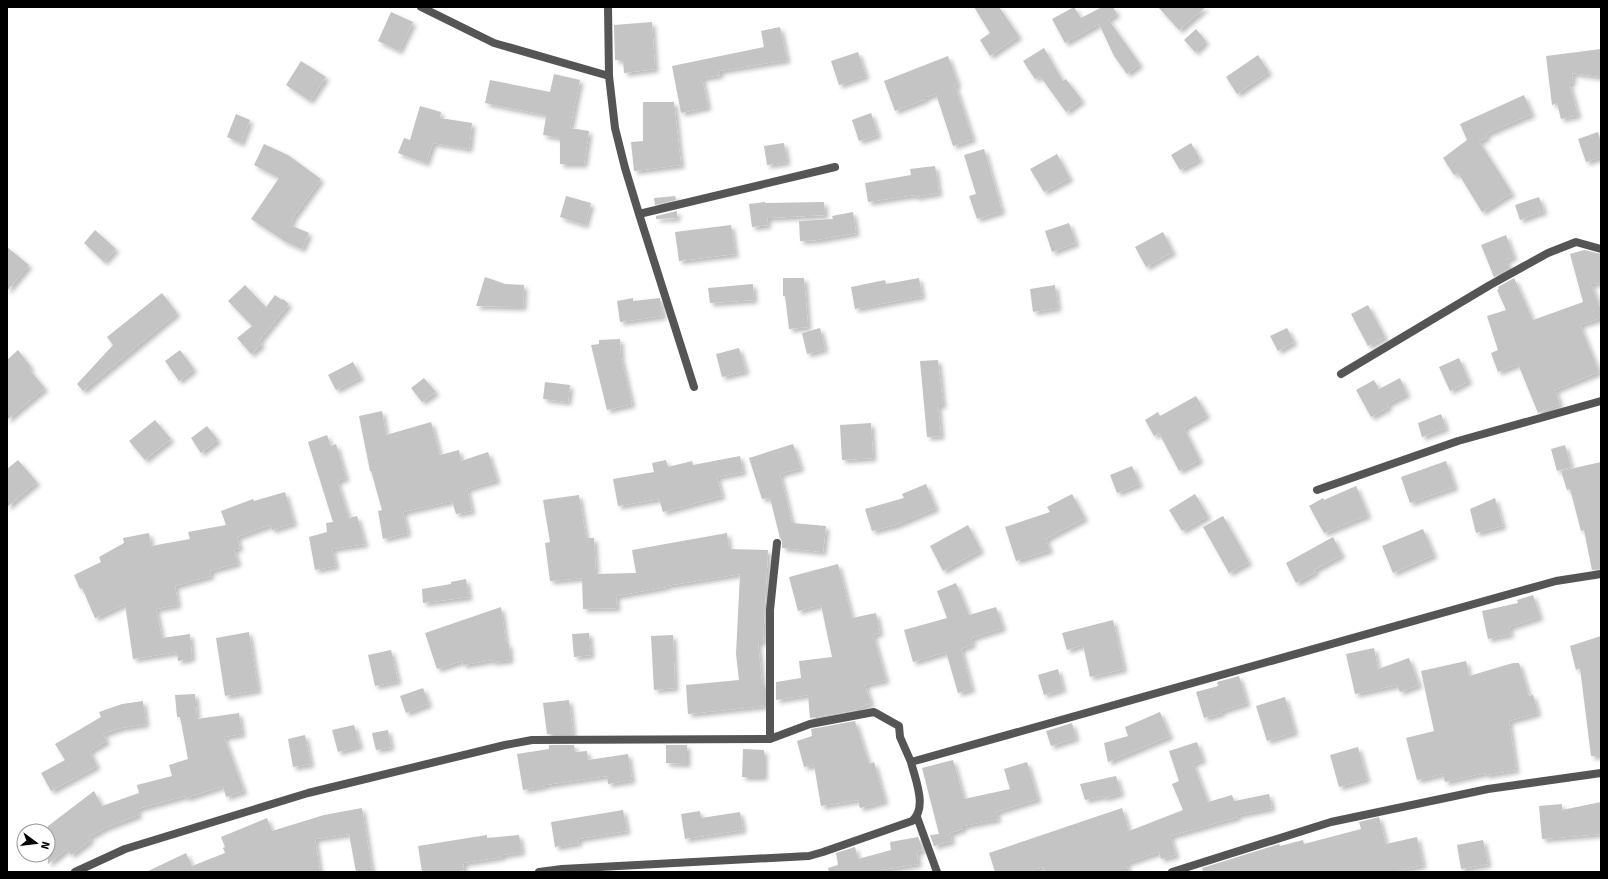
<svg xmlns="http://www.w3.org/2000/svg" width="1608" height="879" viewBox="0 0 1608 879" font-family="Signika,sans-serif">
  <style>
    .building { fill: #c4c4c4; filter: url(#shadow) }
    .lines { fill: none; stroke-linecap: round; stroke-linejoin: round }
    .minor { stroke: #555; stroke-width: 8 }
  </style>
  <defs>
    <filter id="shadow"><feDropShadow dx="3.5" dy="3.5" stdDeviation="2" flood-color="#0004"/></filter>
  </defs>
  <rect width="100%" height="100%" fill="#fff"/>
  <path class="building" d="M 974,7 L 999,7 L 1019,36 L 990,56 L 980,40 L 990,33 Z
    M 1074,7 L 1081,18 L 1100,8 L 1113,7 L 1117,14 L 1108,19 L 1140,64 L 1127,74 L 1114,56 L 1099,24 L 1065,43 L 1052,19 Z
    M 1158,7 L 1206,7 L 1179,30 Z
    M 391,12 L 413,22 L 399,51 L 378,41 Z
    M 652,22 L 655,69 L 624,73 L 623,60 L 615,60 L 614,25 Z
    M 780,27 L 787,60 L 719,71 L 720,75 L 702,78 L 708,107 L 681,113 L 672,66 L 764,47 L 761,31 Z
    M 1196,29 L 1206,41 L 1195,52 L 1184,40 Z
    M 1044,48 L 1063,81 L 1066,79 L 1082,100 L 1066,112 L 1040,76 L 1035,79 L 1023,61 Z
    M 1601,49 L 1601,77 L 1572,73 L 1573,82 L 1569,83 L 1578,115 L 1561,119 L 1557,103 L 1552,105 L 1546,56 Z
    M 858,52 L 866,76 L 839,85 L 831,61 Z
    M 1258,55 L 1269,72 L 1237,94 L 1226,77 Z
    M 948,56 L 958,84 L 955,85 L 973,139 L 953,146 L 936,94 L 926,97 L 926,99 L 895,111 L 884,81 Z
    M 301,61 L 326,77 L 310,101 L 286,85 Z
    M 554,74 L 580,80 L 570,128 L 589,131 L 584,164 L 560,164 L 560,138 L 543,135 L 546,117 L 545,115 L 485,103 L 490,80 L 550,92 Z
    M 1524,95 L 1532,114 L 1486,134 L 1487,138 L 1479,141 L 1512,193 L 1482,212 L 1458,173 L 1454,175 L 1443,158 L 1467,140 L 1460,124 Z
    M 643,102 L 674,102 L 681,165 L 634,171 L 631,142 L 643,141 Z
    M 420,106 L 441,112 L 440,118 L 472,123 L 469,149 L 433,143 L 426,163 L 398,153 L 404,138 L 410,140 Z
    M 871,113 L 878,135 L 859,141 L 852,120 Z
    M 236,114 L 250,120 L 241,143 L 227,137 Z
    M 1598,132 L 1601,143 L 1601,157 L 1586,162 L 1578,139 Z
    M 784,143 L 787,162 L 767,165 L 764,146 Z
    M 1191,143 L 1200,159 L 1180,170 L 1171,155 Z
    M 264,144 L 288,155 L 321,179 L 291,221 L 293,222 L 290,225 L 309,233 L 302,249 L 286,242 L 251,219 L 279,178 L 254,165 Z
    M 984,149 L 1002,211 L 977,219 L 969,196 L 976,194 L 964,155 Z
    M 1057,154 L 1070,178 L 1044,192 L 1030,169 Z
    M 935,166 L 939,193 L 914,197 L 914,195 L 868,202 L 865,183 L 911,175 L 910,169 Z
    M 566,196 L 591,203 L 585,225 L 560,217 Z
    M 675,196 L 676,200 L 655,205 L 654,198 Z
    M 1539,197 L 1544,211 L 1520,220 L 1515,205 Z
    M 765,202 L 765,203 L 824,202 L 825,215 L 767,218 L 768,225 L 752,227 L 749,204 Z
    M 677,211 L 677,218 L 656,219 L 656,216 Z
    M 853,212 L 856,233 L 817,240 L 800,241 L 799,221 L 833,219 L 832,216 Z
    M 1069,223 L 1076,243 L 1052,252 L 1045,231 Z
    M 731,225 L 735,254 L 679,261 L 675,232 Z
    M 95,230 L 116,249 L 104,262 L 84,243 Z
    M 1163,232 L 1173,252 L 1146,267 L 1135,247 Z
    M 1506,235 L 1514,257 L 1506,260 L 1510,268 L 1494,277 L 1481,245 Z
    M 7,247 L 29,265 L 7,291 Z
    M 1584,250 L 1601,254 L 1601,283 L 1591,284 L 1601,310 L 1601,318 L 1580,325 L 1599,372 L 1555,390 L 1560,404 L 1538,413 L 1518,364 L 1498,372 L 1491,353 L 1498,350 L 1487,316 L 1506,310 L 1497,290 L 1499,289 L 1498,287 L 1514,278 L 1533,320 L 1583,302 L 1570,254 Z
    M 485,277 L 505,284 L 524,285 L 523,307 L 476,306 Z
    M 783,278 L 804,278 L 808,327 L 789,329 L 785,296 L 783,296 Z
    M 919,278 L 922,296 L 855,309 L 851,287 L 885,280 L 886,284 Z
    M 753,284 L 754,300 L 710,303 L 708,288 Z
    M 245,285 L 266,307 L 275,295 L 282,300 L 283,299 L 289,304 L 259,341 L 262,344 L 251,354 L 237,338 L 252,326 L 228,301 Z
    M 1055,285 L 1058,308 L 1033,312 L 1030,289 Z
    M 162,293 L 177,313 L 83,391 L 77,384 L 113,345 L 107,337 Z
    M 633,298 L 633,301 L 660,298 L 663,316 L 620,322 L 617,301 Z
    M 1368,305 L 1385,337 L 1368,346 L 1351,314 Z
    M 820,328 L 825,349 L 807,354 L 802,333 Z
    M 1287,328 L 1294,342 L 1278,351 L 1270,336 Z
    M 620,339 L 621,358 L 632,404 L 607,410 L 591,345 L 599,344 L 599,340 Z
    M 739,348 L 746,371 L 722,377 L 716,354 Z
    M 18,350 L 31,367 L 29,369 L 45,388 L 7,420 L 7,360 Z
    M 180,350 L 194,369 L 179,381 L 165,361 Z
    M 1459,358 L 1469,381 L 1450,391 L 1439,367 Z
    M 938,360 L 943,405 L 938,405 L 941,436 L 927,437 L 920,361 Z
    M 353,362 L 361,377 L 336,390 L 328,375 Z
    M 424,378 L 436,392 L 422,402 L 411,388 Z
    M 1400,378 L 1407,394 L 1387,404 L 1389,407 L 1371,417 L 1356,390 L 1374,380 L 1379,389 Z
    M 545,382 L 570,385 L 568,402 L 543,399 Z
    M 1196,396 L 1207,415 L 1184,428 L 1200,460 L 1179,471 L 1159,433 L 1154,436 L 1145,420 L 1158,412 L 1160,416 Z
    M 382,411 L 386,435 L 431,422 L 440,455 L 459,450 L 461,461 L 488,452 L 497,480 L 467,489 L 472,511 L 456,514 L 452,501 L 403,512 L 408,533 L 383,539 L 378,511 L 382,510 L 371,471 L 370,471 L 359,416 Z
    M 1441,414 L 1446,428 L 1422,437 L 1418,423 Z
    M 155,420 L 171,439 L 145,460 L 129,441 Z
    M 871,423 L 873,458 L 842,460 L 840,425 Z
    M 207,426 L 218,440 L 201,453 L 191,438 Z
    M 327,435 L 331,446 L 336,444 L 346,478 L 337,481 L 349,518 L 357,516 L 365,544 L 332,549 L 336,566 L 315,570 L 309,537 L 327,532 L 326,523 L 333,522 L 308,442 Z
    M 793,444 L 801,468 L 780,474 L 792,523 L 826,526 L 823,552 L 782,548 L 782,541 L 780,538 L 770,498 L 762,499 L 749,458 Z
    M 1565,445 L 1571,467 L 1557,471 L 1551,449 Z
    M 740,456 L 743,472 L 717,477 L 722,496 L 663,512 L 659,499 L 618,506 L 613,479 L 654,472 L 652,463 L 666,460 L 668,467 L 692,461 L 693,465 Z
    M 18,460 L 37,482 L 7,507 L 7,469 Z
    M 1446,461 L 1455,487 L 1410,503 L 1401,477 Z
    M 1601,462 L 1601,569 L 1592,570 L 1584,530 L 1581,531 L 1570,489 L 1567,490 L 1561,471 Z
    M 1132,466 L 1140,484 L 1117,493 L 1110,475 Z
    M 926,484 L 936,508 L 896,525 L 872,531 L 865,509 L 904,498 L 902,494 Z
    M 1356,486 L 1368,515 L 1324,533 L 1309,506 L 1323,498 L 1324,500 Z
    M 285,492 L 294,523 L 272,530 L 270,525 L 237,537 L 240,548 L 234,549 L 238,563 L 210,571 L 211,576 L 175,586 L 178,605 L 156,609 L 162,638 L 190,634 L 192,658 L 178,661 L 177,652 L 133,659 L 125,604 L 95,618 L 82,588 L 80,589 L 74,575 L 101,562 L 99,557 L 124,543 L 123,538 L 149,533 L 151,546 L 190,539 L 188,532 L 226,525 L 221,511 L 253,499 L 254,501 Z
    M 1072,494 L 1085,518 L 1046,539 L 1050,550 L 1016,561 L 1005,527 L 1050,512 L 1047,507 Z
    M 1195,494 L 1208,516 L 1182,531 L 1169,510 Z
    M 579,495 L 586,538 L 594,538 L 596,574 L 636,573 L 632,550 L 727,533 L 729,549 L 768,550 L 763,642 L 758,642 L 762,684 L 764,683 L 764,706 L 688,714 L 686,685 L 739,680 L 736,654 L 740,574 L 665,586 L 666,587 L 616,596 L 617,608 L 583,609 L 582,578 L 550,581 L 545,543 L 550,542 L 543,500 Z
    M 1495,498 L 1503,526 L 1476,533 L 1470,509 Z
    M 1223,516 L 1249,562 L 1229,573 L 1203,527 Z
    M 968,525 L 981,550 L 943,571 L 930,546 Z
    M 1423,529 L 1434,555 L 1393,573 L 1382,546 Z
    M 1333,537 L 1342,555 L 1314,570 L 1316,572 L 1296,583 L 1286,563 Z
    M 838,564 L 852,618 L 876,613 L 880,633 L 873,635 L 886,680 L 865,685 L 871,703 L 852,711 L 810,718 L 808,695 L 776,700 L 776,682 L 801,678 L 799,661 L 832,657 L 821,605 L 798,611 L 789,577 Z
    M 466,579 L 469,597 L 423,603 L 422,589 L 451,584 L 451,582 Z
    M 956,583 L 969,615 L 996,607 L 1003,628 L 971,638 L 973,644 L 961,649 L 972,689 L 958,693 L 946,652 L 913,662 L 904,630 L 947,618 L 937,591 Z
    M 1533,595 L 1540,617 L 1509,627 L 1511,634 L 1488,639 L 1482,611 L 1518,603 L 1517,600 Z
    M 501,607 L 506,644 L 509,644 L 510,660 L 492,662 L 492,660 L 463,665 L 462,661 L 437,669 L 425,633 Z
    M 1113,620 L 1124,669 L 1090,677 L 1083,645 L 1067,650 L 1062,633 Z
    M 249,632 L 258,690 L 225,696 L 216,638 Z
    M 589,633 L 591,655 L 574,657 L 572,634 Z
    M 673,635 L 675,688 L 654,690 L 651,636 Z
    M 1601,636 L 1601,756 L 1591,756 L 1580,668 L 1576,670 L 1570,646 Z
    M 1374,648 L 1378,669 L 1409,658 L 1419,685 L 1400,692 L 1397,685 L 1355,694 L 1346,654 Z
    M 391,650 L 398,681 L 375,686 L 368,655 Z
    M 1466,661 L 1469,676 L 1513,663 L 1519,663 L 1529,696 L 1533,695 L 1538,713 L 1509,721 L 1516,770 L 1486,775 L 1485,773 L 1445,782 L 1443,774 L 1417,780 L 1406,738 L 1434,731 L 1421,671 Z
    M 1058,669 L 1063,689 L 1044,695 L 1038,675 Z
    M 1239,676 L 1247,703 L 1221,711 L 1222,713 L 1204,718 L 1196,692 L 1218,686 L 1217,682 Z
    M 423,688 L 429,704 L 406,713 L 400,696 Z
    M 195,694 L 197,719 L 239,713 L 242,734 L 224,737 L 244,791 L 226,797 L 223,786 L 186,798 L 185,796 L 137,809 L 139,815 L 105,828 L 89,837 L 91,840 L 71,855 L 67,849 L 48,864 L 48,826 L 94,791 L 102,806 L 139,793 L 137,785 L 172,776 L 169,765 L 188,759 L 180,717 L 177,717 L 175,695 Z
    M 1285,697 L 1295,732 L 1267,741 L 1256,706 Z
    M 569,700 L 573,734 L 547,734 L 543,703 Z
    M 143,701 L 146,724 L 121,728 L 103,734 L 107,741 L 90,751 L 97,766 L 51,791 L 41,773 L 65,760 L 55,744 L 101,717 L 99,712 L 122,704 Z
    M 1160,712 L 1170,736 L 1108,762 L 1104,743 L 1128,736 L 1125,727 Z
    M 855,721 L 869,764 L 874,762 L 885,801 L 860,808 L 858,800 L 821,806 L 814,765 L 804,767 L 797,741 L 812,736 L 811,729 Z
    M 1072,723 L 1076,738 L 1051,746 L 1046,731 Z
    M 354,725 L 360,746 L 338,752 L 332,730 Z
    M 388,730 L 391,747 L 376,750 L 372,733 Z
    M 305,735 L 311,764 L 293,767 L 288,739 Z
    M 1197,742 L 1203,760 L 1193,763 L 1208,802 L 1232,795 L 1234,801 L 1269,794 L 1272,808 L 1237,815 L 1238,817 L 1170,836 L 1176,855 L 1161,859 L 1159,852 L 1126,863 L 1129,872 L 1045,872 L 1043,867 L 1028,872 L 995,872 L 989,853 L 1122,808 L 1129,831 L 1183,810 L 1172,784 L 1179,781 L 1169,751 Z
    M 549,745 L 574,745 L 575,752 L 587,751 L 588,760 L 628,754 L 632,780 L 608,784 L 607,776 L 545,785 L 545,786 L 523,790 L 517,754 L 549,749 Z
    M 666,745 L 687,745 L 687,764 L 666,763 Z
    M 1358,747 L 1367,779 L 1339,787 L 1330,755 Z
    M 743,749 L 764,750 L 764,777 L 742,777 Z
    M 953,760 L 964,799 L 1010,789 L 1004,769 L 1027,762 L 1038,799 L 996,812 L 998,819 L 963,826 L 963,829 L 950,833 L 952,841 L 934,846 L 930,835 L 939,834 L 922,768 Z
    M 1116,776 L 1121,793 L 1104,798 L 1104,796 L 1085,800 L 1080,784 Z
    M 1601,802 L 1601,834 L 1542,839 L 1539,806 L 1562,804 L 1562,810 Z
    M 362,808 L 372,872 L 356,872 L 349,834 L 315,839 L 320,872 L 146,872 L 186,853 L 192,866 L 225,853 L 223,848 L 225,847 L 221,837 L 267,818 L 272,831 L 324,815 Z
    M 623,810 L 627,831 L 578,839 L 579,843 L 555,847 L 551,822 Z
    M 700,811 L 701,818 L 740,812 L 743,830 L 685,839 L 681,814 Z
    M 1379,817 L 1386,844 L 1417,837 L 1423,865 L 1392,872 L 1203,872 L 1202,868 L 1279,844 L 1280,846 L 1303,840 L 1304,844 L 1361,829 L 1359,822 Z
    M 487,835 L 487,838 L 519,835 L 522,852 L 502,855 L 502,857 L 463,863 L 464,870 L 451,872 L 422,872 L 418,846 Z
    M 918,837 L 923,850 L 917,852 L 918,864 L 881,870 L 882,872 L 829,872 L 828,868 L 838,865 L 836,853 L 855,847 L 858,859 L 891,850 L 890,842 Z
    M 1483,840 L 1488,864 L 1461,869 L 1457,845 Z"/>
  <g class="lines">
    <path class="minor" d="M 421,7 L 494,43 L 609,76
      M 608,7 L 609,76 L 615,128 L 625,168 L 639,214 L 694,387
      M 639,214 L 835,167
      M 1341,374 L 1490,285 L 1548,253 L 1576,242 L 1601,249
      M 1317,490 L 1458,441 L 1601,401
      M 770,739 L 770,610 L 777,543
      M 917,817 L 937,872
      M 75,872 L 125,849 L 308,793 L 505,745 L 532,740 L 770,739 L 810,724 L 874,712 L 899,726 L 900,737 L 911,762 L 1556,581 L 1601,574
      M 539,872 L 562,869 L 809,856 L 823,852 L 912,821 C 928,808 915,779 911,762
      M 1172,872 L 1331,822 L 1488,789 L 1601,773"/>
  </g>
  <rect width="1608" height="879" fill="none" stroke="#000000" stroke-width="16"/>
  <g transform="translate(36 843) rotate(105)"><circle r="19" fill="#ffffff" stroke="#999999"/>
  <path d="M0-3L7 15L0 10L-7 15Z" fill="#000000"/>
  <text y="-6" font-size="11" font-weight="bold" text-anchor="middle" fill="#000000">N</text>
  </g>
</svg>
